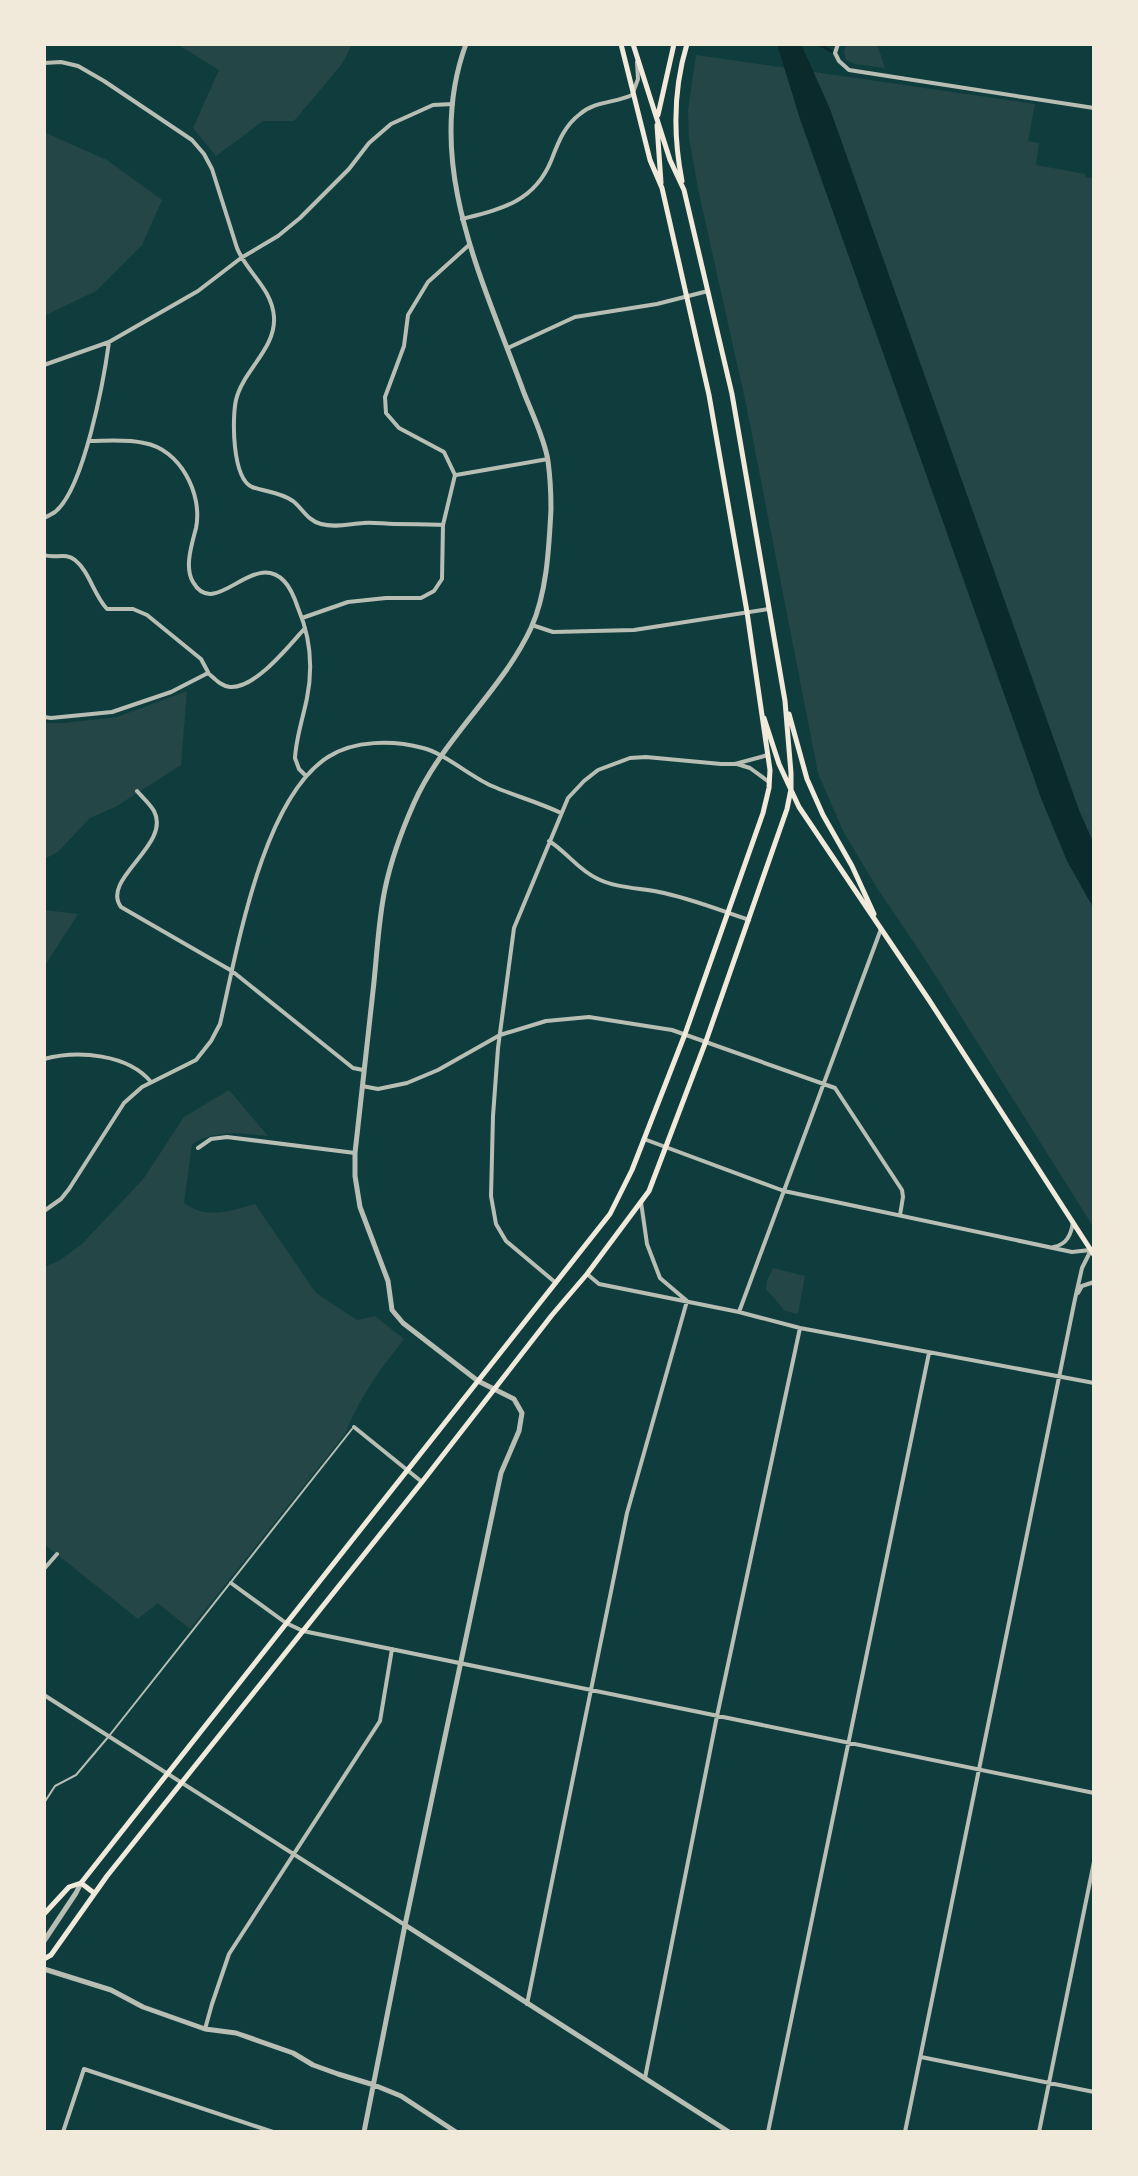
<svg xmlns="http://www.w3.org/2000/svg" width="1138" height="2176" viewBox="0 0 1138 2176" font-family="'Source Serif 4',serif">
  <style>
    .green { fill: #244646 }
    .water { fill: #0a2a2b }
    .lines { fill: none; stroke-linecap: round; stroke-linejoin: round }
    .stream { stroke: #0a2a2b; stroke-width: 3 }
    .service { stroke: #b8beb3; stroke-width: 2 }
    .minor { stroke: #b8beb3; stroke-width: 4 }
    .tertiary { stroke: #b8beb3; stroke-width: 5 }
    .secondary { stroke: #f1e9da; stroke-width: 5 }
  </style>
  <rect width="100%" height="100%" fill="#0f3d3e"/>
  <path class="green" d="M 177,44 L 352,44 L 342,64 L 294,121 L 263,121 L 216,156 L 193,128 L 219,70 Z
    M 847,44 L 877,44 L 885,68 L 855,64 L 846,60 L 844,52 Z
    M 696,55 L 1035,104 L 1028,141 L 1039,143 L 1036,165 L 1085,174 L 1085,177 L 1094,178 L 1094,1228 L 925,959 L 877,888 L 843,831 L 818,773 L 746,404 L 698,189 L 689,138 L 688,110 Z
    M 46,133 L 107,160 L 162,200 L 142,245 L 96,291 L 44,316 L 44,135 Z
    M 187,691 L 181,765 L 117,806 L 90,818 L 58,852 L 44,859 L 44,723 L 64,723 L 117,717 Z
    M 44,910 L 78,914 L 44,967 Z
    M 229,1090 L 268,1136 C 240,1133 217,1129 192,1144 L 184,1203 C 207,1220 230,1211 255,1204 L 316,1293 L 357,1320 L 375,1316 L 404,1339 C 381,1368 359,1398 345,1434 L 190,1629 L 158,1603 L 138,1619 L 44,1544 L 44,1267 L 59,1261 L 83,1243 L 144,1178 L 184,1117 Z
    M 773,1268 L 805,1276 L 798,1314 L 785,1311 L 766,1289 L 767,1281 Z"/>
  <path class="water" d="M 777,44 L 801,44 L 830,109 L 1079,810 L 1094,844 L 1094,909 L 1067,861 L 1041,798 L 800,119 Z"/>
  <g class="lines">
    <path class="stream" d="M 818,44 L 835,53"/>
    <path class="service" d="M 44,1803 L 55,1786 L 76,1775 L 109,1736 L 352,1429"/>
    <path class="minor" d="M 838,44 L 835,53 L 839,61 L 849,70 L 1094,108
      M 44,63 L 61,62 L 78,66 L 104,81 L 192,140 L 204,154 L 212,169 L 237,248 C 247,273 272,288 274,317 C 276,349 243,370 236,400 C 232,418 232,478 252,487 C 266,492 280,492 293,501 C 302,508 308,521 321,524 C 335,528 349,524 363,523 C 373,522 384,524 394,524 C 410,524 427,524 443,525
      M 462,219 C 501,209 534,202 551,161 C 558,143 564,126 580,114 C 595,101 615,103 632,95 L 638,79 L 637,62
      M 508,348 L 575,317 L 657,304 L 708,291
      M 44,365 L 109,342 L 198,291 L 241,258 L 278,236 L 300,218 L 349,169 L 369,143 L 391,124 L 433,105 L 453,104
      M 89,441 C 106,441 126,439 144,443 C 180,449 203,494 196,528 C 192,544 184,567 193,582 C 215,621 253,549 284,581 C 291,588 295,599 298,608 C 310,636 313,668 307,698 C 303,718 296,738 295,758 L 299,769 L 306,776
      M 456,475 L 548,459
      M 44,518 C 48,516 52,514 55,512 C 84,489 104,379 109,342
      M 44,555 C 54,559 66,552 75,560 C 89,571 94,595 107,609 L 133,609 L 147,615 L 201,659 L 208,672
      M 302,618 L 348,602 L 386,598 L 421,598 L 434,591 L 442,579 L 443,525 L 455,475 L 444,452 L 399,428 L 386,413 L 385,397 L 404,346 L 408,315 L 428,282 L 469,245
      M 532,625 L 553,632 L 634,630 L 769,609
      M 44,717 L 51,718 L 112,712 L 171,692 L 208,673 C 215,679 221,686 230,687 C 255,689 289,646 305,628
      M 737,764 L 750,768 L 769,782
      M 137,791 C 142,797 150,804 154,811 C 172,845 100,879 121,907 L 232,971 L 353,1068 L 363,1070
      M 549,841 C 567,852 578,870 598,879 C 617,888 639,888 659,892 C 690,898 719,910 749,920
      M 44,1059 C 78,1050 128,1054 151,1082
      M 362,1086 L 378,1089 L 407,1083 L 438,1070 L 500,1035 L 546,1021 L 589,1017 L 672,1030 L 835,1088 L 902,1190 L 903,1197 L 900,1215
      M 644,1139 L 784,1191 L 1072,1252 L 1090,1250
      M 198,1148 L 211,1139 L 227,1137 L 355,1153
      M 44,1211 L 61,1199 L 69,1189 L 124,1103 L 142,1087 L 196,1060 L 211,1041 L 220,1024 C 237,951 262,799 328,757 C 354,740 393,740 423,748 C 444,753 471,777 492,786 C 515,796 538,802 561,813
      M 1054,1247 C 1067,1244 1071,1235 1073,1222
      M 587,1274 L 599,1284 L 739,1312 L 800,1328 L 1094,1383
      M 556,1283 L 506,1241 L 496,1224 L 491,1196 L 493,1116 L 498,1048 L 514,928 L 568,798 L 584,781 L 598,770 L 630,758 L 646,757 L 721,764 L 735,764 L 768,755
      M 1078,1293 L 1082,1286 L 1094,1282
      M 739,1312 L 881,929
      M 354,1427 L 422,1482
      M 44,1569 L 57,1554
      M 231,1583 L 286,1623 L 303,1631 L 1094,1793
      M 44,1695 L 405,1925
      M 527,2004 L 627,1513 L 687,1301 L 660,1278 L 647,1244 L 641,1202
      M 205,2029 L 212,2004 L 229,1954 L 380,1721 L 392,1649
      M 921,2057 L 1094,2092
      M 645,2078 L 717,1716 L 800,1328
      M 63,2132 L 84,2069 L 273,2132
      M 768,2132 L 929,1353
      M 905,2132 L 1075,1299 L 1082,1268 L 1091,1250
      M 1039,2132 L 1094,1862"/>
    <path class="tertiary" d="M 405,1925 L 729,2132
      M 44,1941 L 76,1893 L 81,1883
      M 44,1969 L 111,1990 L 143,2007 L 205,2029 L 236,2033 L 293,2053 L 313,2065 L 338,2074 L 374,2085 L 401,2096 L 456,2132
      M 364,2132 L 405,1925 L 501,1473 L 519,1431 L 522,1413 L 514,1399 L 478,1381 L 403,1323 L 392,1310 L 388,1281 L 360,1207 L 355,1176 L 355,1153 C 361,1099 367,1045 373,991 C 377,957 378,922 385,889 C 391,860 402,830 414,803 C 443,738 501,692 531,628 C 547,593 549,547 551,509 C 551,494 550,476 548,461 C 545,440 532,413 524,393 C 484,282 422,163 466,44"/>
    <path class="secondary" d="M 658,115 L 674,44
      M 657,125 L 661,183
      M 682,181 C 673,135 673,90 687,44
      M 789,714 L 807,779 L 823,815 L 852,866 L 874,914
      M 764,718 L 779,764 L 799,807 L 929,1000 L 1094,1255
      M 81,1883 L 610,1214 L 632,1170 L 685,1034 L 763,813 L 769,788 L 770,770 L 747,612 L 709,395 L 662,188 L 650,160 L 621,44
      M 81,1883 L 94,1893
      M 44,1914 L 69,1887 L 81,1883
      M 44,1959 L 51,1955 L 107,1876 L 422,1482 L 552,1315 L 587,1274 L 649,1191 L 706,1041 L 787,809 L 791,789 L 791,773 L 785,701 L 732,394 L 684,190 L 670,160 L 633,44"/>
  </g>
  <rect width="1138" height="2176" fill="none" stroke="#f1e9da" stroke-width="92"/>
</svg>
